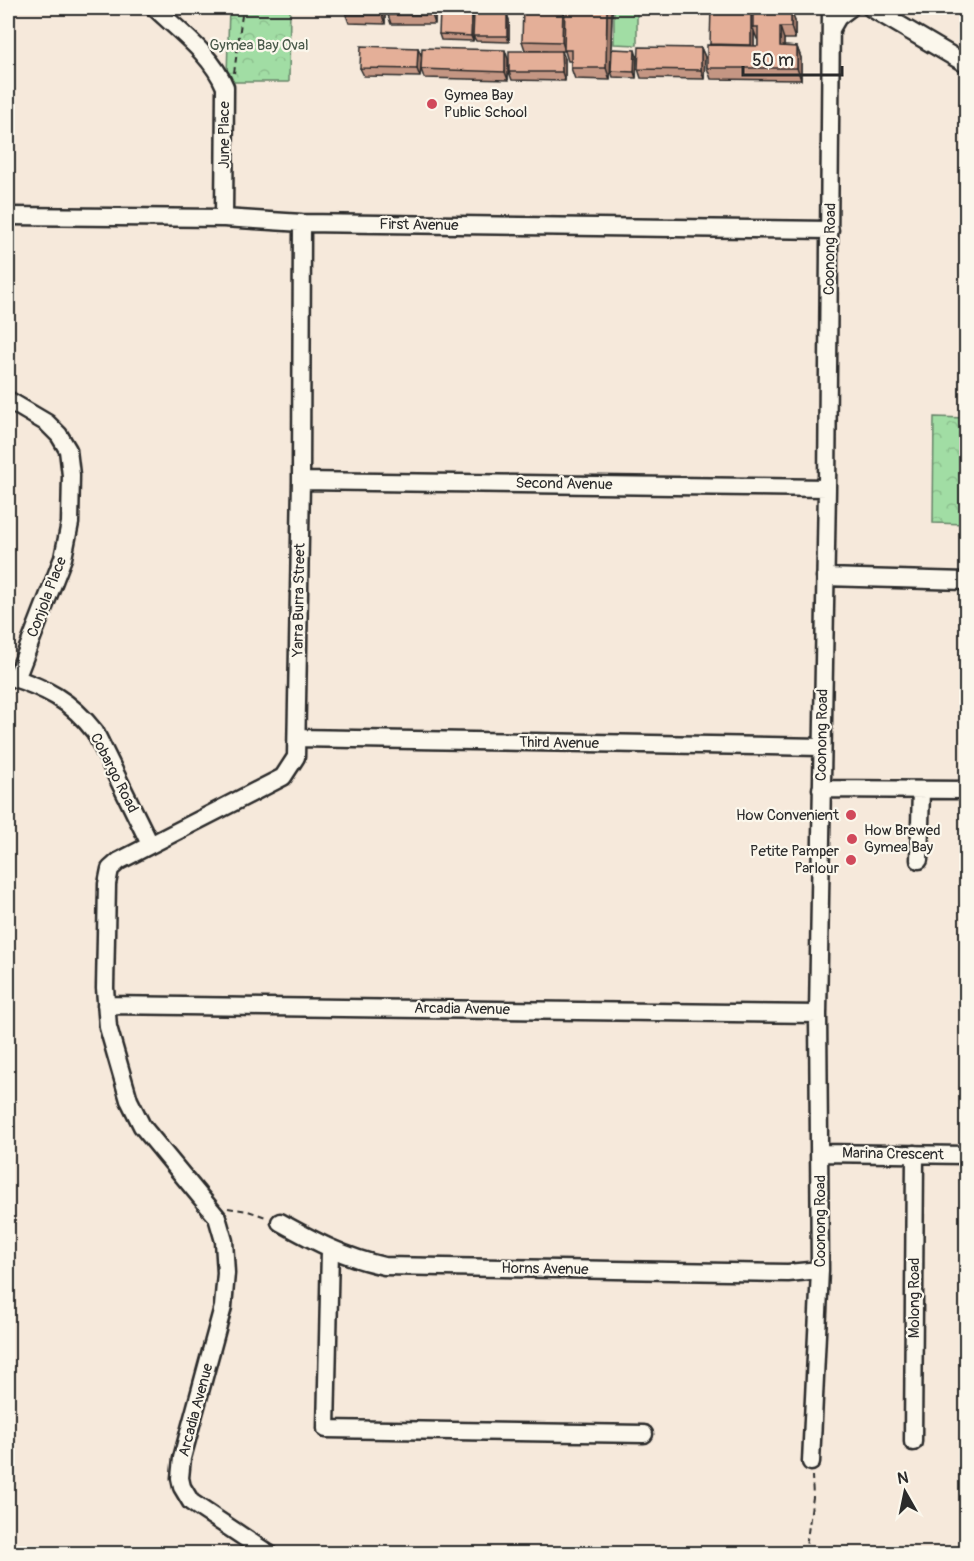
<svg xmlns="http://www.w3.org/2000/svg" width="974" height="1561" viewBox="0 0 974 1561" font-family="Pangolin,sans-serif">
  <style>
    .green { fill: #a1dda4; stroke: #668468; stroke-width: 1.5 }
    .park { fill: url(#park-crowns); stroke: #668468; stroke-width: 1.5 }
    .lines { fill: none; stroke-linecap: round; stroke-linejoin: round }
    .minor-casing { stroke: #2b2b2b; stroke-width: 21 }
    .path { stroke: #2b2b2b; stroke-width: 2; stroke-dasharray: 6 4.5; stroke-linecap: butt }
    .minor { stroke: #fbf7ec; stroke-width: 16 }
    .wall { fill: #c49683; stroke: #2b2b2b; stroke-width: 1.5; fill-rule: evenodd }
    .shaded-wall { fill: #a07a6a; stroke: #2b2b2b; stroke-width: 1.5 }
    .building { fill: #e4af98; stroke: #2b2b2b; stroke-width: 1.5 }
    .poi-dot { fill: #d1495b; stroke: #fbf7ec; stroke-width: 2 }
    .labels { text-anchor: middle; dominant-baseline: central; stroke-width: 4.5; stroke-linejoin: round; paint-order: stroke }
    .park-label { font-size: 15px; fill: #485849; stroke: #fbf7ec }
    .poi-label { font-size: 15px; fill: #2b2b2b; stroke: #fbf7ec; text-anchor: start }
    .street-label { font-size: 15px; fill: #2b2b2b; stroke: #fbf7ec }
  </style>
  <defs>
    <pattern id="park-crowns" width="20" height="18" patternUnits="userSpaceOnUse" patternTransform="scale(1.5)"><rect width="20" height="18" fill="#a1dda4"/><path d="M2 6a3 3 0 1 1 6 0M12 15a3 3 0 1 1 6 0" fill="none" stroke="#8bbe8d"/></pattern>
  </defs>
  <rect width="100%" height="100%" fill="#f6e9db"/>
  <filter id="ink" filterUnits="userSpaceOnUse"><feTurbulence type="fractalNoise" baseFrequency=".0167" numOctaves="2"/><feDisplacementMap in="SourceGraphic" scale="12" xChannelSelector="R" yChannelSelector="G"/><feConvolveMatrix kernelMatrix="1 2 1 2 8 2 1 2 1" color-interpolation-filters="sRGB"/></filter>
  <g filter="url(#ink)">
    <path class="green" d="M 614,8 L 637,8 L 637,45 L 614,44 Z"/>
    <path class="park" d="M 229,8 L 290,8 L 289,82 L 231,82 L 227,75 Z
      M 934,417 L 966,418 L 966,524 L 933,523 Z"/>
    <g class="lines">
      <g class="minor-casing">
        <path id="minor" d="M 155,8 C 179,31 212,55 225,87 L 224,218
          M 871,8 L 966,64
          M 831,29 L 838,17 L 850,8
          M 8,216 L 224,218 L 302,223 L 830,230
          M 8,400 L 47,423 L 59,435 L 68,450 L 71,475 L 70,523 L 63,558 L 16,679
          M 301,481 L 827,488
          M 825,577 L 966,581
          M 8,676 C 46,688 70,700 95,732 L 150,844
          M 297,738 L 822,747
          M 821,789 L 966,790
          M 919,860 L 921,790
          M 106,1005 L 818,1014
          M 819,1153 L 966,1155
          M 280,1222 C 314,1241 346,1258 384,1266 L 788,1273 L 820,1270
          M 330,1250 L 326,1429 L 644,1434
          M 913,1442 L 915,1154
          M 811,1462 L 820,1270 L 818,1014 L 827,488 L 831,8
          M 269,1554 L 191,1502 L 182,1487 L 180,1478 L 182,1458 L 223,1307 L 226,1273 L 224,1241 L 217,1217 L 142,1126 L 129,1100 L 108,1027 L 105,988 L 107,884 L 110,869 L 119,861 L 283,777 L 296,757 L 301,481 L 302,223"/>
      </g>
      <path class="path" d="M 234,73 L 243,8
        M 228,1208 L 248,1211 L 266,1217
        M 805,1554 L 813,1497 L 812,1476"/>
      <use href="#minor" class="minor"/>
    </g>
    <path class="wall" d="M 346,8 L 385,8 L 385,24 L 349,23 L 346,15 Z
      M 435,8 L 435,24 L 391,24 L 388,15 Z
      M 565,8 L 611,8 L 612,11 L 610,80 L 575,79 L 571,68 L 571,61 L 568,61 L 565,51 L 562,51 L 565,59 L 565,81 L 512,80 L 509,72 L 545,51 L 525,50 L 522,41 Z
      M 754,9 L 795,21 L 795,39 L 784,39 L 784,46 L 797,47 L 801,58 L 801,80 L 711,79 L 707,68 L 710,44 ZM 754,31 L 757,39 L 758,39 L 758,46 L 754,46 Z
      M 507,14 L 509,20 L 509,42 L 476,41 L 473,36 Z
      M 474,20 L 473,41 L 441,40 L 439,34 Z
      M 418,48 L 422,57 L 420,77 L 364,76 L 360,68 Z
      M 701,48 L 705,57 L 704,79 L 641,78 L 638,69 Z
      M 637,56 L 636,78 L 613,77 L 611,71 Z
      M 508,59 L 508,80 L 424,78 L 421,69 Z"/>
    <path class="shaded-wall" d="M 382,8 L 385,8 L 385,24 L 382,15 Z
      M 432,8 L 435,8 L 435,24 L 432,15 Z
      M 563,8 L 565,8 L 566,11 L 565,51 L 562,42 Z
      M 607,8 L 611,8 L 612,11 L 610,80 L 606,68 Z
      M 751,8 L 754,8 L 754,27 L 753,27 L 754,31 L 754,54 L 751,45 Z
      M 791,10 L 795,21 L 795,39 L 791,27 Z
      M 472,14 L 474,20 L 473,41 L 471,36 Z
      M 507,14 L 509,20 L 509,42 L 507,36 Z
      M 780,27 L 784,39 L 784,57 L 780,46 Z
      M 797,47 L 801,58 L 801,80 L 797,68 Z
      M 418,48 L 422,57 L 420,77 L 417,69 Z
      M 701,48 L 705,57 L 704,79 L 701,70 Z
      M 505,50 L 508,59 L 508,80 L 505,72 Z
      M 635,50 L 637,56 L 636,78 L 634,72 Z
      M 561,51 L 565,59 L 565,81 L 562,72 Z"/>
    <path class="building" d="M 346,8 L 382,8 L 382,15 L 346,15 Z
      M 388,8 L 432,8 L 432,15 L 388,15 Z
      M 523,8 L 563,8 L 562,42 L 522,41 Z
      M 565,8 L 607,8 L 606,68 L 571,68 L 571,50 L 564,50 Z
      M 711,8 L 751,8 L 751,45 L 710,44 Z
      M 753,9 L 791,10 L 791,27 L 780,27 L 780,46 L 797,47 L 797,68 L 707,68 L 707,45 L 758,46 L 758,27 L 753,27 Z
      M 440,12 L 472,14 L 471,36 L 439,34 Z
      M 474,14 L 507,14 L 507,36 L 473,36 Z
      M 361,46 L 418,48 L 417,69 L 360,68 Z
      M 639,47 L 701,48 L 701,70 L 638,69 Z
      M 422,48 L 505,50 L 505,72 L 421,69 Z
      M 612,49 L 635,50 L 634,72 L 611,71 Z
      M 509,51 L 561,51 L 562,72 L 509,72 Z"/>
  </g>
  <g class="poi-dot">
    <circle cx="432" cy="104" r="6"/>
    <circle cx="851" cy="815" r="6"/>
    <circle cx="852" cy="839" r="6"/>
    <circle cx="851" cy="860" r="6"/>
  </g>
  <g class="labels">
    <g class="park-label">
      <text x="259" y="45">Gymea Bay Oval</text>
    </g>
    <g class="poi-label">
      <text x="444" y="95">Gymea Bay<tspan x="444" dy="17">Public School</tspan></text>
      <text x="839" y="815" text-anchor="end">How Convenient</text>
      <text x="864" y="830">How Brewed<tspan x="864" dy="17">Gymea Bay</tspan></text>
      <text x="839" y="851" text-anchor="end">Petite Pamper<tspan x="839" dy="17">Parlour</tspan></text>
    </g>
    <g class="street-label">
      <text transform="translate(224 135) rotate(-90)">June Place</text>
      <text transform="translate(419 225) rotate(1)">First Avenue</text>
      <text transform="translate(830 249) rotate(-89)">Coonong Road</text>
      <text transform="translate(564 484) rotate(1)">Second Avenue</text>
      <text transform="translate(47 597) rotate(-69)">Conjola Place</text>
      <text transform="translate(299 600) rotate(-89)">Yarra Burra Street</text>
      <text transform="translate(822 735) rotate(-89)">Coonong Road</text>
      <text transform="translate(559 743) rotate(1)">Third Avenue</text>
      <text transform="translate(114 773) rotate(63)">Cobargo Road</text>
      <text transform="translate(462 1009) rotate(1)">Arcadia Avenue</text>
      <text transform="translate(893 1154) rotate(1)">Marina Crescent</text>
      <text transform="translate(820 1221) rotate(-90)">Coonong Road</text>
      <text transform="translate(545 1269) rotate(1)">Horns Avenue</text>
      <text transform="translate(914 1298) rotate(-90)">Molong Road</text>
      <text transform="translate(196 1410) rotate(-75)">Arcadia Avenue</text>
    </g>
  </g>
  <rect width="974" height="1561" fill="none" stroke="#fbf7ec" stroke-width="30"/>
  <rect x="15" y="15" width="944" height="1531" fill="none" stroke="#2b2b2b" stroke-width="2" filter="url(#ink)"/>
  <g transform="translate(905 1492) rotate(351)" stroke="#fbf7ec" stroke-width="4.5" paint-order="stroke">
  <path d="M0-4.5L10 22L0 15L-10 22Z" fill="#2b2b2b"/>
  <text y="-9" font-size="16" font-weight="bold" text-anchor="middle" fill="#2b2b2b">N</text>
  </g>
  <path d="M743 66v9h99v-9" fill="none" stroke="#2b2b2b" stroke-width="3"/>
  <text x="752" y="66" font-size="18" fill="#2b2b2b" stroke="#fbf7ec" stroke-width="4.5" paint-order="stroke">50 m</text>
</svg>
